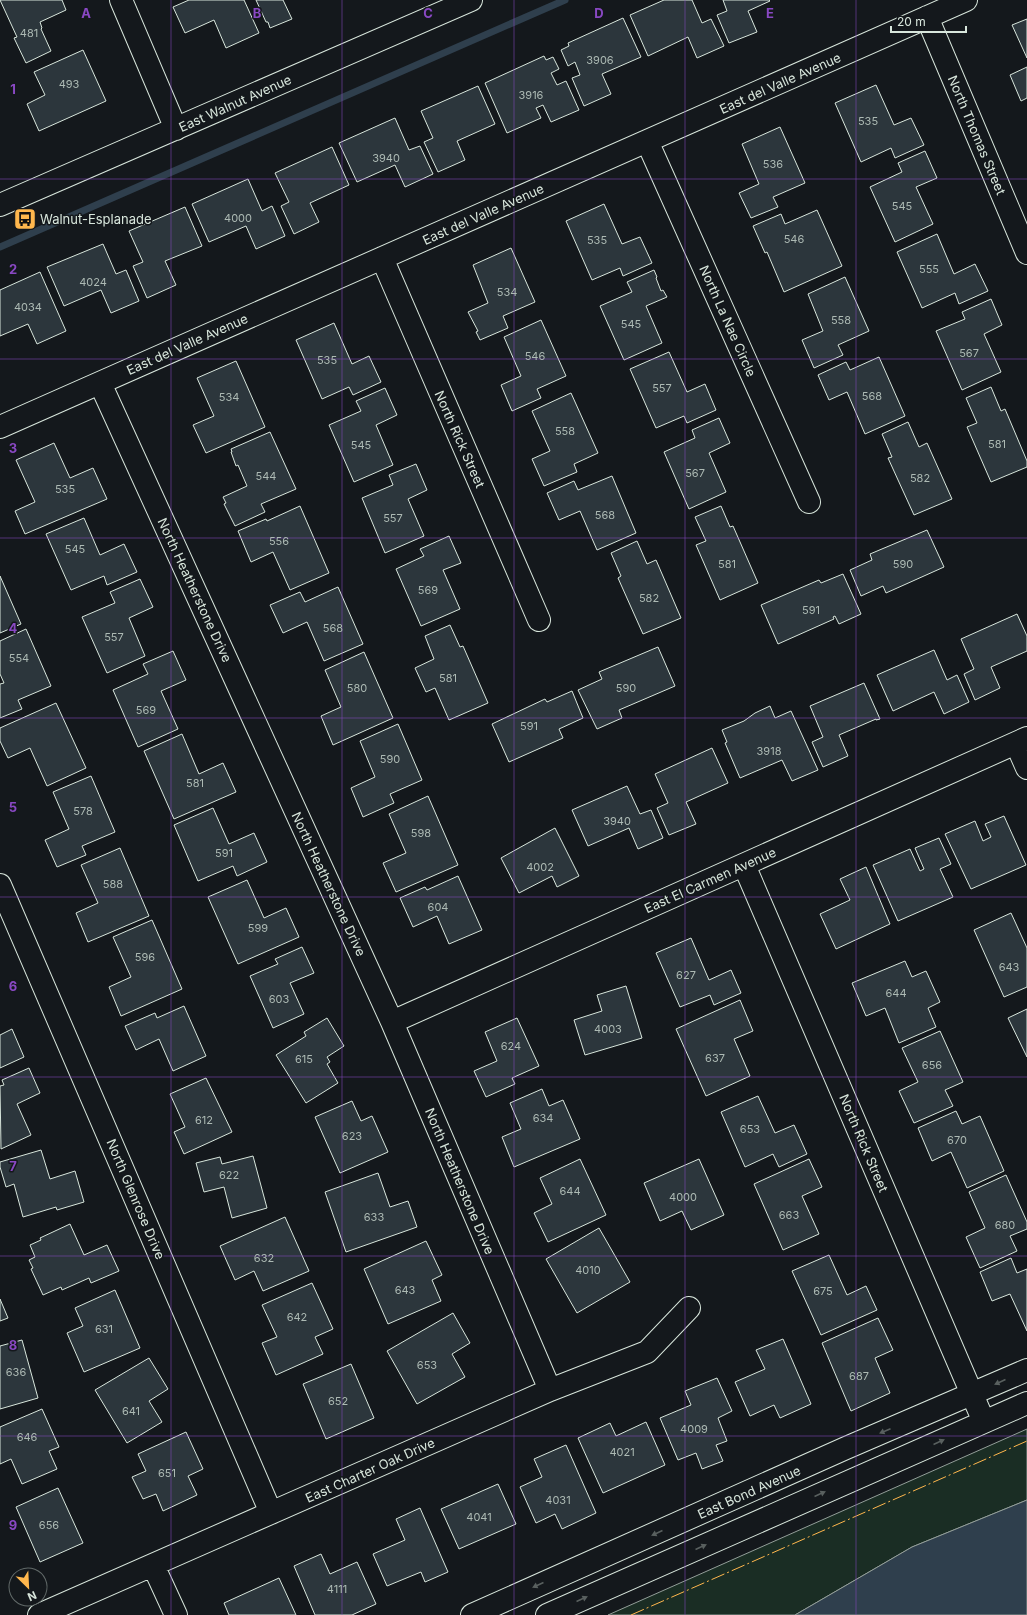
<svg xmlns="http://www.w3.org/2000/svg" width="1027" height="1615" viewBox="0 0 1027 1615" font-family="Inter,sans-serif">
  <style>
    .green { fill: #1a2d24; stroke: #939e99 }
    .water { fill: #2f3f4d; stroke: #939e99 }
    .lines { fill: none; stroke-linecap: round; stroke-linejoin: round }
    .stream { stroke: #2f3f4d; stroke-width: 7 }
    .building { fill: #2c363c; stroke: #d8e6dc }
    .minor-casing { stroke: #d8e6dc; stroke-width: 24 }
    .minor { stroke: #14181c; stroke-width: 22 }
    .power { stroke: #ffb74d; stroke-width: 1; stroke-dasharray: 14 3 2 3; stroke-linecap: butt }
    .oneway { fill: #59605f }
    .grid { fill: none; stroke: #8948c3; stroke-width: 1; stroke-opacity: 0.55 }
    .labels { text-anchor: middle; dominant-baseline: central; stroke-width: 3; stroke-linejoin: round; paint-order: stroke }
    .number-label { font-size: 11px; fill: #adbab4 }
    .street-label { font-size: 13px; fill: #d8e6dc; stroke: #14181c }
    .poi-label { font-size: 13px; fill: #d8e6dc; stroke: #14181c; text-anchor: start }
    .grid-label { font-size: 13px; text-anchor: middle; font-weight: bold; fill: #8948c3; stroke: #14181c; stroke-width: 3; stroke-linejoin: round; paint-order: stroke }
  </style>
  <rect width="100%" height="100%" fill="#14181c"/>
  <path class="green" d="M 1027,1429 L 1027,1500 L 912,1547 L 795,1615 L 608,1615 Z"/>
  <path class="water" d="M 1027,1500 L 1027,1615 L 795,1615 L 912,1547 Z"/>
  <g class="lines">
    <path class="stream" d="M 0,247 L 565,0"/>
  </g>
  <path class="building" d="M 0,0 L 62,0 L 66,10 L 40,22 L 42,28 L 41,29 L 51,51 L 26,63 L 14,38 L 17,37 Z
    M 189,0 L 244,0 L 259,33 L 226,48 L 214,20 L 185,33 L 173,7 Z
    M 256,0 L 283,0 L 292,19 L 270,28 L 268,22 L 266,22 Z
    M 664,0 L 692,0 L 702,23 L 711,19 L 724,46 L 697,58 L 688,37 L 648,56 L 630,15 Z
    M 723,0 L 769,0 L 770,1 L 748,11 L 757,32 L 729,43 L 717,15 L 727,11 Z
    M 623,18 L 641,57 L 602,74 L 611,94 L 584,106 L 572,78 L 580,75 L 575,62 L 568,66 L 561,50 L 569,46 L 568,43 Z
    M 1027,19 L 1027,58 L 1012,25 Z
    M 83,50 L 106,101 L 39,131 L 27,104 L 45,95 L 34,72 Z
    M 544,56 L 546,60 L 553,57 L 559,69 L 551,73 L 557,85 L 566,81 L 579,110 L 551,122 L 543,105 L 536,108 L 541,118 L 507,133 L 485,83 Z
    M 1027,67 L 1027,98 L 1021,101 L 1010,75 Z
    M 876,85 L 894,125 L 911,118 L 924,145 L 895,158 L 891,148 L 861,162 L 835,103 Z
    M 478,86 L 495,124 L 457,141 L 465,160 L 438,172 L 424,142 L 433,138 L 421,111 Z
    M 395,118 L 409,150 L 420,146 L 433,174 L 405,187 L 395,165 L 357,182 L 339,143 Z
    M 780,127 L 805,183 L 773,197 L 778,207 L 751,218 L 739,193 L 759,184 L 742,144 Z
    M 332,147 L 349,185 L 310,203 L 319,222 L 294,234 L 281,206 L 289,202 L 275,173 Z
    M 925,151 L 937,178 L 916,187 L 933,224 L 895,242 L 870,187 L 902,172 L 898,163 Z
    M 248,179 L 262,211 L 272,206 L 285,236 L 256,249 L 246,226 L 209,242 L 192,204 Z
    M 604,204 L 622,244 L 640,237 L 652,263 L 623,276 L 620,268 L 592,280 L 566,221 Z
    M 185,207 L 202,246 L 165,261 L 176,285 L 147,298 L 133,266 L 143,262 L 129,231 Z
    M 817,210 L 842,266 L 784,292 L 767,252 L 765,253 L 753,226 L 781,214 L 785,224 Z
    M 937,234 L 954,274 L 975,264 L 988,291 L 959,304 L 955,293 L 922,308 L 897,252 Z
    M 103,244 L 116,274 L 126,270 L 139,301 L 111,313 L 101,290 L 64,306 L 47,267 Z
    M 511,248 L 535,302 L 503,316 L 508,328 L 480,340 L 476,332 L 478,331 L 468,312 L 488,303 L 473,265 Z
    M 654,270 L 657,277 L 656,278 L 661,291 L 663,290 L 667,297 L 646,306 L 662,343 L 624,360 L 600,306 L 632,292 L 627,282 Z
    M 40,272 L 66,331 L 37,344 L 28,324 L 0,336 L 0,290 Z
    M 845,277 L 869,331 L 838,345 L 843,355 L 814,368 L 802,340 L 823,331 L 808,294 Z
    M 991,299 L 1002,325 L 984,334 L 1001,372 L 962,390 L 936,331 L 965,319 L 962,312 Z
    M 541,320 L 566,376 L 537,389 L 541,398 L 512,411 L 501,385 L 521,376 L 504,337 Z
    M 334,323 L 352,364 L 369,356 L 381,382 L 353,395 L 349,387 L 322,399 L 296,340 Z
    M 669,352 L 687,392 L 705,384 L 716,410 L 687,423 L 684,416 L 656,428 L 630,369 Z
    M 879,357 L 905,416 L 865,434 L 847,392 L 829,400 L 818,375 L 846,362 L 850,370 Z
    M 236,361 L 265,427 L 206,453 L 193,425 L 214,416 L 197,378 Z
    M 991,387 L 1001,411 L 1005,409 L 1027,461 L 1027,467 L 991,482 L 967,427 L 977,423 L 966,398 Z
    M 385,388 L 397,415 L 376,425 L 393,465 L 354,482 L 329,425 L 361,411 L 356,401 Z
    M 571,393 L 598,453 L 574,464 L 577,472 L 544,486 L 532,459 L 550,451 L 532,411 Z
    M 719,418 L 730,443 L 709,453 L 726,492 L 689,509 L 664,452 L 695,438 L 692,430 Z
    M 908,422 L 919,447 L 927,443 L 952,499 L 914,515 L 888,458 L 892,457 L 882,434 Z
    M 270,432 L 296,489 L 261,504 L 265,512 L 235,526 L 224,504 L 226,503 L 223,497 L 247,486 L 238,465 L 236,466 L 231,452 L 232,452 L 231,449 Z
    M 54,443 L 70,478 L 93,468 L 107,499 L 25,534 L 15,511 L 35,502 L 16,460 Z
    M 416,464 L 427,490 L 408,499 L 424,536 L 385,553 L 362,498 L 393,485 L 389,475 Z
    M 612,476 L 636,533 L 597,550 L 580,511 L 559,520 L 547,493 L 574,481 L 578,490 Z
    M 300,506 L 329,573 L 290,590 L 273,552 L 251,562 L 238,531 L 266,519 L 267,521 Z
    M 721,506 L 730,527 L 733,526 L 758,583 L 720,600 L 696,545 L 706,541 L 695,517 Z
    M 84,518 L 100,555 L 124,544 L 137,572 L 107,585 L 104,576 L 71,590 L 46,534 Z
    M 927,530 L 944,567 L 886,593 L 883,586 L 861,596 L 850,570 L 872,560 L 870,554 Z
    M 449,536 L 461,563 L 443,570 L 460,609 L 421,626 L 396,569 L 424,556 L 420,549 Z
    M 637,541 L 647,564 L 656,560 L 681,618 L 643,634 L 618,578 L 621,576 L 611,553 Z
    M 843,574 L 861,614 L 839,624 L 835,616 L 833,617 L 834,619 L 778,644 L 761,605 L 819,580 L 821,583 Z
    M 0,576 L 21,624 L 0,633 Z
    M 140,579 L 153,607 L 129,618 L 145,656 L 107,673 L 82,617 L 115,603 L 110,592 Z
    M 338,587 L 363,644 L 324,661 L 307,622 L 283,633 L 270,605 L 300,592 L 305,602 Z
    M 1017,614 L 1027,636 L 1027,651 L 991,667 L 1000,688 L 975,700 L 964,674 L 974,669 L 961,639 Z
    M 450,625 L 460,647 L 463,646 L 488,703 L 449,720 L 435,688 L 426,692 L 415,668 L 434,659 L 425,636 Z
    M 26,629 L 51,686 L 18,700 L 22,709 L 0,718 L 0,684 L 4,683 L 0,674 L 0,641 Z
    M 658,647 L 675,686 L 619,710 L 622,718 L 597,729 L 578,690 L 602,679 L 599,672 Z
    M 934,650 L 947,680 L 957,675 L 969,702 L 944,714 L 934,692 L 893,711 L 877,675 Z
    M 173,651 L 186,680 L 161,691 L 178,729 L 138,747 L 113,690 L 148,674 L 143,664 Z
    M 364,652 L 393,718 L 333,745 L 321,716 L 341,707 L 325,670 Z
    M 864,683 L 880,719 L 876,720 L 876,719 L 839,735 L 848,756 L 823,767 L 812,742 L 823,737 L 810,706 Z
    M 572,691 L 583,718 L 559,729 L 563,738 L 509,762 L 492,724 L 545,699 L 547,702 Z
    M 56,703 L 86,768 L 47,786 L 30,748 L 8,758 L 0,741 L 0,728 Z
    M 770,706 L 775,718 L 791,711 L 818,770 L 792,781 L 782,760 L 740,778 L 725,743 L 727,742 L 722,730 L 744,721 L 755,713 Z
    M 398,724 L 422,780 L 390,794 L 394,803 L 363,817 L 351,788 L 375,777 L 360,741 Z
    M 182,734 L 199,774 L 223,763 L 236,792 L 174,819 L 144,751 Z
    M 712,748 L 728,783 L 686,802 L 696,824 L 669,835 L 657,808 L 668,803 L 655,774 Z
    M 91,776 L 115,832 L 82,846 L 86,855 L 57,867 L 45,840 L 69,829 L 53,792 Z
    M 627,786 L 640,814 L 651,810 L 663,838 L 638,849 L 629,828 L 588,846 L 572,810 Z
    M 428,796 L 458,865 L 396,892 L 383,863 L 406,853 L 389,814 Z
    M 213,808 L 229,844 L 254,833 L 267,862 L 237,876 L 233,866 L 198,881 L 174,825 Z
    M 1004,816 L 1026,865 L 971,889 L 945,834 L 975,821 L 983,841 L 991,837 L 985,824 Z
    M 555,828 L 579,876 L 557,887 L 552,876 L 519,893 L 501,858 Z
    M 939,838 L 951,864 L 940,869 L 953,897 L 898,921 L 873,865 L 910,849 L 920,871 L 924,869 L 915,848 Z
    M 120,848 L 149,916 L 88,942 L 76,913 L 98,903 L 81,865 Z
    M 866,867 L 890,924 L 836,949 L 820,914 L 850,900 L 840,879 Z
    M 458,876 L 482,930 L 449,944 L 437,916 L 413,927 L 400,898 L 425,887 L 427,890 Z
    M 247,880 L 264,918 L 286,908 L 299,937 L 238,964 L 208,897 Z
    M 1011,913 L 1027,948 L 1027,987 L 1004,997 L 974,930 Z
    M 152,920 L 182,989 L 121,1016 L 109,987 L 131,977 L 113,937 Z
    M 691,938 L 709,980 L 731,970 L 741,993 L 714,1005 L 710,995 L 680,1007 L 656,953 Z
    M 302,947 L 314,973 L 290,983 L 304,1014 L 273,1028 L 250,976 L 278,964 L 275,959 Z
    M 905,961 L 912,977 L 926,971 L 940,1002 L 928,1008 L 936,1027 L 899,1043 L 885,1008 L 866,1016 L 852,983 Z
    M 626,986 L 642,1038 L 585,1055 L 574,1020 L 602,1011 L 597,995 Z
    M 740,1000 L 753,1031 L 734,1039 L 750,1076 L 706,1096 L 676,1029 Z
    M 184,1006 L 206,1056 L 173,1071 L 159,1039 L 136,1050 L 125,1026 L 155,1013 L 157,1018 Z
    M 1027,1009 L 1027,1057 L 1008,1018 Z
    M 327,1018 L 344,1046 L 327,1057 L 330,1062 L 327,1064 L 338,1083 L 306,1103 L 276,1055 L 306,1036 L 304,1032 Z
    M 517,1018 L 539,1066 L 512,1078 L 515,1084 L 486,1097 L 474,1071 L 497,1061 L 485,1032 Z
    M 12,1029 L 24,1057 L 0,1068 L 0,1035 Z
    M 940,1031 L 963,1082 L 945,1090 L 953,1106 L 914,1123 L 899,1091 L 918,1082 L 902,1048 Z
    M 29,1068 L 40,1093 L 17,1104 L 31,1135 L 1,1149 L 0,1086 L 4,1085 L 2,1080 Z
    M 206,1078 L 232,1132 L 184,1154 L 174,1132 L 185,1127 L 170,1094 Z
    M 542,1089 L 549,1106 L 563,1100 L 580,1139 L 514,1167 L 502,1137 L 521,1129 L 510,1103 Z
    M 758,1096 L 775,1133 L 794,1125 L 807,1154 L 779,1167 L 773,1154 L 745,1167 L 721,1112 Z
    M 352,1101 L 361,1121 L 372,1116 L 388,1152 L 340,1173 L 315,1117 Z
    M 956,1111 L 962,1124 L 980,1116 L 1004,1171 L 967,1188 L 951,1152 L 932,1161 L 918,1128 Z
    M 41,1150 L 50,1179 L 75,1171 L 84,1202 L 57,1210 L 56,1207 L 23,1217 L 14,1184 L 6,1187 L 0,1167 L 0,1162 Z
    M 253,1156 L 267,1208 L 232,1218 L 224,1187 L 204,1192 L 196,1163 L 220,1157 L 222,1164 Z
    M 580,1159 L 606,1215 L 548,1242 L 534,1213 L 552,1204 L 540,1178 Z
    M 699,1159 L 724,1215 L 691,1230 L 682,1211 L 660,1221 L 644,1183 Z
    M 809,1159 L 822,1187 L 802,1196 L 819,1234 L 783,1250 L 754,1184 Z
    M 378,1173 L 390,1207 L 408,1201 L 417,1227 L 346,1252 L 325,1192 Z
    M 1006,1175 L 1027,1222 L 1027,1229 L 1010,1236 L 1017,1251 L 980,1268 L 966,1237 L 985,1228 L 969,1192 Z
    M 285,1217 L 309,1271 L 263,1291 L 254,1271 L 235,1280 L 220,1246 Z
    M 70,1224 L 84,1255 L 107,1245 L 119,1271 L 91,1283 L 89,1278 L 62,1290 L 61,1287 L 43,1295 L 31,1269 L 33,1268 L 29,1260 L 35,1257 L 30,1245 L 41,1240 L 40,1238 Z
    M 599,1228 L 630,1282 L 577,1313 L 546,1259 Z
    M 426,1241 L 442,1275 L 432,1280 L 441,1301 L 388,1324 L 364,1269 Z
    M 829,1255 L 847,1295 L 866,1286 L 877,1310 L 821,1335 L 792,1271 Z
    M 1011,1258 L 1017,1273 L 1027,1269 L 1027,1331 L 1010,1294 L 992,1301 L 980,1272 Z
    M 312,1283 L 333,1329 L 315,1337 L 323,1354 L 276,1375 L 262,1343 L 277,1337 L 262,1305 Z
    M 115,1290 L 140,1348 L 84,1372 L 67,1333 L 83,1326 L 75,1308 Z
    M 0,1299 L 8,1318 L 0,1321 Z
    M 453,1313 L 470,1343 L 452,1354 L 465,1377 L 417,1404 L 387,1351 Z
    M 878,1318 L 893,1350 L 875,1358 L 890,1393 L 851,1411 L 822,1343 Z
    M 783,1339 L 811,1404 L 780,1418 L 774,1405 L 750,1416 L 735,1382 L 765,1369 L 756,1350 Z
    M 22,1340 L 38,1398 L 0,1409 L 0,1346 Z
    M 149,1358 L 168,1389 L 149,1401 L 162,1422 L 127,1443 L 95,1390 Z
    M 351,1364 L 374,1418 L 326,1439 L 303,1384 Z
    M 717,1378 L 732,1411 L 718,1418 L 727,1441 L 716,1445 L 723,1461 L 702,1469 L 696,1453 L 678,1460 L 660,1418 L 691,1405 L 685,1391 Z
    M 42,1409 L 59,1447 L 49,1451 L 57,1469 L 22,1484 L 11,1459 L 0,1464 L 0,1427 Z
    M 646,1422 L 665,1465 L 603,1493 L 578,1438 L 610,1423 L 616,1436 Z
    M 186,1432 L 203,1469 L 188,1476 L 197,1495 L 163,1511 L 156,1494 L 143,1499 L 132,1477 L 146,1471 L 138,1454 Z
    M 566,1445 L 596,1513 L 562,1529 L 555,1514 L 536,1523 L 520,1487 L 542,1477 L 534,1459 Z
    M 498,1484 L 516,1524 L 459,1549 L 441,1509 Z
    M 58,1488 L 83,1543 L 40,1562 L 16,1507 Z
    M 420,1508 L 448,1572 L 425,1582 L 421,1572 L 387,1586 L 373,1554 L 405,1540 L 396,1519 Z
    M 321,1554 L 330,1574 L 357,1562 L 376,1604 L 352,1615 L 315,1615 L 294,1566 Z
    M 279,1578 L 296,1615 L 229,1615 L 224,1603 Z"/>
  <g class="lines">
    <g class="minor-casing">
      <path id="minor" d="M 121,0 L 176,129
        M 927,17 L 1027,253
        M 647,141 L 809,502
        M 0,205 L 471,0
        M 382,258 L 539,620
        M 100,383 L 392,1022 L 550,1390
        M 0,427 L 966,0
        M 1016,743 L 1027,768
        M 744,865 L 984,1422
        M 0,885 L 271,1513
        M 392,1022 L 1027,738
        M 153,1565 L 176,1615
        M 39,1615 L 550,1390 L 647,1352 L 689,1308
        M 472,1615 L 846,1448 L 1027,1370
        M 547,1615 L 1027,1403"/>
    </g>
    <use href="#minor" class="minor"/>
    <path class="power" d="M 631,1615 L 1027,1441"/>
  </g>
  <defs><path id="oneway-solid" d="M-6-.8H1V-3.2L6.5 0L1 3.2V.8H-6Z"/></defs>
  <g class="oneway">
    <use href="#oneway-solid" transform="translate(1000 1382) rotate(156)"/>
    <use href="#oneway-solid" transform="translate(885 1431) rotate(157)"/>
    <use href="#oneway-solid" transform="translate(939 1442) rotate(-24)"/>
    <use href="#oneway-solid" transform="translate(820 1494) rotate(-24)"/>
    <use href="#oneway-solid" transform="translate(657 1533) rotate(156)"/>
    <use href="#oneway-solid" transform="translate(701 1547) rotate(-24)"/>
    <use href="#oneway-solid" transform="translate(538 1585) rotate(156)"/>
    <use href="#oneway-solid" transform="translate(582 1599) rotate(-24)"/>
  </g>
  <path class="grid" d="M 171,0 L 171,1615M 342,0 L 342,1615M 514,0 L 514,1615M 685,0 L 685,1615M 856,0 L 856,1615M 0,179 L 1027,179M 0,359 L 1027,359M 0,538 L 1027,538M 0,718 L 1027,718M 0,897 L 1027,897M 0,1077 L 1027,1077M 0,1256 L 1027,1256M 0,1436 L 1027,1436"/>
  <defs>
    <g id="bus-square" transform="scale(1.15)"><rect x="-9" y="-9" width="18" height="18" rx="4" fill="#ffb74d" stroke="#14181c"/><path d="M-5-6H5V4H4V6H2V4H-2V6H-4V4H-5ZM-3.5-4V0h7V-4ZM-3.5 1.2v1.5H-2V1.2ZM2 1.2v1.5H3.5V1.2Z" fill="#111"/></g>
  </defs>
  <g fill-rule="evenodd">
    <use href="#bus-square" x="25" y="219"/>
  </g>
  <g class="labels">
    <g class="number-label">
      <text x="29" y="33">481</text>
      <text x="600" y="60">3906</text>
      <text x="69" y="84">493</text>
      <text x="531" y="95">3916</text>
      <text x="868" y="121">535</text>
      <text x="386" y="158">3940</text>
      <text x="773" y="164">536</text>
      <text x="902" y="206">545</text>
      <text x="238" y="218">4000</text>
      <text x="794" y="239">546</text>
      <text x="597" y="240">535</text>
      <text x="929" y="269">555</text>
      <text x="93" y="282">4024</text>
      <text x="507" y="292">534</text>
      <text x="28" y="307">4034</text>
      <text x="841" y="320">558</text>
      <text x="631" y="324">545</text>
      <text x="969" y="353">567</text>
      <text x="535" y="356">546</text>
      <text x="327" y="360">535</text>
      <text x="662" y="388">557</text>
      <text x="872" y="396">568</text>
      <text x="229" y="397">534</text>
      <text x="565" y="431">558</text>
      <text x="997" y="444">581</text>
      <text x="361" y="445">545</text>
      <text x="695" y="473">567</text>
      <text x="266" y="476">544</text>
      <text x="920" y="478">582</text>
      <text x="65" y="489">535</text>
      <text x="605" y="515">568</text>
      <text x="393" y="518">557</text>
      <text x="279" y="541">556</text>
      <text x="75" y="549">545</text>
      <text x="727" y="564">581</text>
      <text x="903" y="564">590</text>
      <text x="428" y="590">569</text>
      <text x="649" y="598">582</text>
      <text x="811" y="610">591</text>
      <text x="333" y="628">568</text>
      <text x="114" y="637">557</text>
      <text x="19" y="658">554</text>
      <text x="448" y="678">581</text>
      <text x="357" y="688">580</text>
      <text x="626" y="688">590</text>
      <text x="146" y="710">569</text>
      <text x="529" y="726">591</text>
      <text x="769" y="751">3918</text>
      <text x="390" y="759">590</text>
      <text x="195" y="783">581</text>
      <text x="83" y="811">578</text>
      <text x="617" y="821">3940</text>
      <text x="421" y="833">598</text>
      <text x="224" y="853">591</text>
      <text x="540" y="867">4002</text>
      <text x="113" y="884">588</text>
      <text x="438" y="907">604</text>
      <text x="258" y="928">599</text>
      <text x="145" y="957">596</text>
      <text x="1009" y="967">643</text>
      <text x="686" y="975">627</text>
      <text x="896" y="993">644</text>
      <text x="279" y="999">603</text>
      <text x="608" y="1029">4003</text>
      <text x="511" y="1046">624</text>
      <text x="715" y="1058">637</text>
      <text x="304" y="1059">615</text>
      <text x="932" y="1065">656</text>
      <text x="543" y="1118">634</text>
      <text x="204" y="1120">612</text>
      <text x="750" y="1129">653</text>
      <text x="352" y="1136">623</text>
      <text x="957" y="1140">670</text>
      <text x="229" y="1175">622</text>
      <text x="570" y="1191">644</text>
      <text x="683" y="1197">4000</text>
      <text x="789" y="1215">663</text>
      <text x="374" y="1217">633</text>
      <text x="1005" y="1225">680</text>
      <text x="264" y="1258">632</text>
      <text x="588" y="1270">4010</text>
      <text x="405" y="1290">643</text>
      <text x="823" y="1291">675</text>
      <text x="297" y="1317">642</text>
      <text x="104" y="1329">631</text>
      <text x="427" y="1365">653</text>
      <text x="16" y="1372">636</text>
      <text x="859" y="1376">687</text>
      <text x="338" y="1401">652</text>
      <text x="131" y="1411">641</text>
      <text x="694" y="1429">4009</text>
      <text x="27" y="1437">646</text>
      <text x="622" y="1452">4021</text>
      <text x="167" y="1473">651</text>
      <text x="558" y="1500">4031</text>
      <text x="479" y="1517">4041</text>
      <text x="49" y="1525">656</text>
      <text x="337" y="1589">4111</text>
    </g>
    <g class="street-label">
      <text transform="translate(780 83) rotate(-24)">East del Valle Avenue</text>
      <text transform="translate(235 103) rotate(-24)">East Walnut Avenue</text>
      <text transform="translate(977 135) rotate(67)">North Thomas Street</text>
      <text transform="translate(483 214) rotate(-24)">East del Valle Avenue</text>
      <text transform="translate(728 321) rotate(66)">North La Nae Circle</text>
      <text transform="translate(187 344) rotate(-24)">East del Valle Avenue</text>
      <text transform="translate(460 439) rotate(66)">North Rick Street</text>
      <text transform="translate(195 590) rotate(65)">North Heatherstone Drive</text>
      <text transform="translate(710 880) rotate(-24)">East El Carmen Avenue</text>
      <text transform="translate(329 884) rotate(65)">North Heatherstone Drive</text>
      <text transform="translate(864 1143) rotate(67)">North Rick Street</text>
      <text transform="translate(460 1181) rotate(67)">North Heatherstone Drive</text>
      <text transform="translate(136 1199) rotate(67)">North Glenrose Drive</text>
      <text transform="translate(370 1470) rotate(-24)">East Charter Oak Drive</text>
      <text transform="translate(749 1492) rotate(-24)">East Bond Avenue</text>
    </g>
    <g class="poi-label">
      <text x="40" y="219">Walnut-Esplanade</text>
    </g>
  </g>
  <g class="grid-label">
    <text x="86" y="18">A</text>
    <text x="257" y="18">B</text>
    <text x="428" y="18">C</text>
    <text x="599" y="18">D</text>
    <text x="770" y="18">E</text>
    <text x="13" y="94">1</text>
    <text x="13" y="274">2</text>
    <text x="13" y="453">3</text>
    <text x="13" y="633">4</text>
    <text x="13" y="812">5</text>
    <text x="13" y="991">6</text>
    <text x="13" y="1171">7</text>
    <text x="13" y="1350">8</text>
    <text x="13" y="1530">9</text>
  </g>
  <g transform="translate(28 1587) rotate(156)"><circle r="19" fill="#14181c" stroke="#626a69"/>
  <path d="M0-3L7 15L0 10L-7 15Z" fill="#ffb74d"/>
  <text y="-6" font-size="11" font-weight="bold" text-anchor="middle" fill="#d8e6dc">N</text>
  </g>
  <path d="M891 26v6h75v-6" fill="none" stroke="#d8e6dc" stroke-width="2"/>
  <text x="897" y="26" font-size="12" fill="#d8e6dc" stroke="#14181c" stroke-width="3" paint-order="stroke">20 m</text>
</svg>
